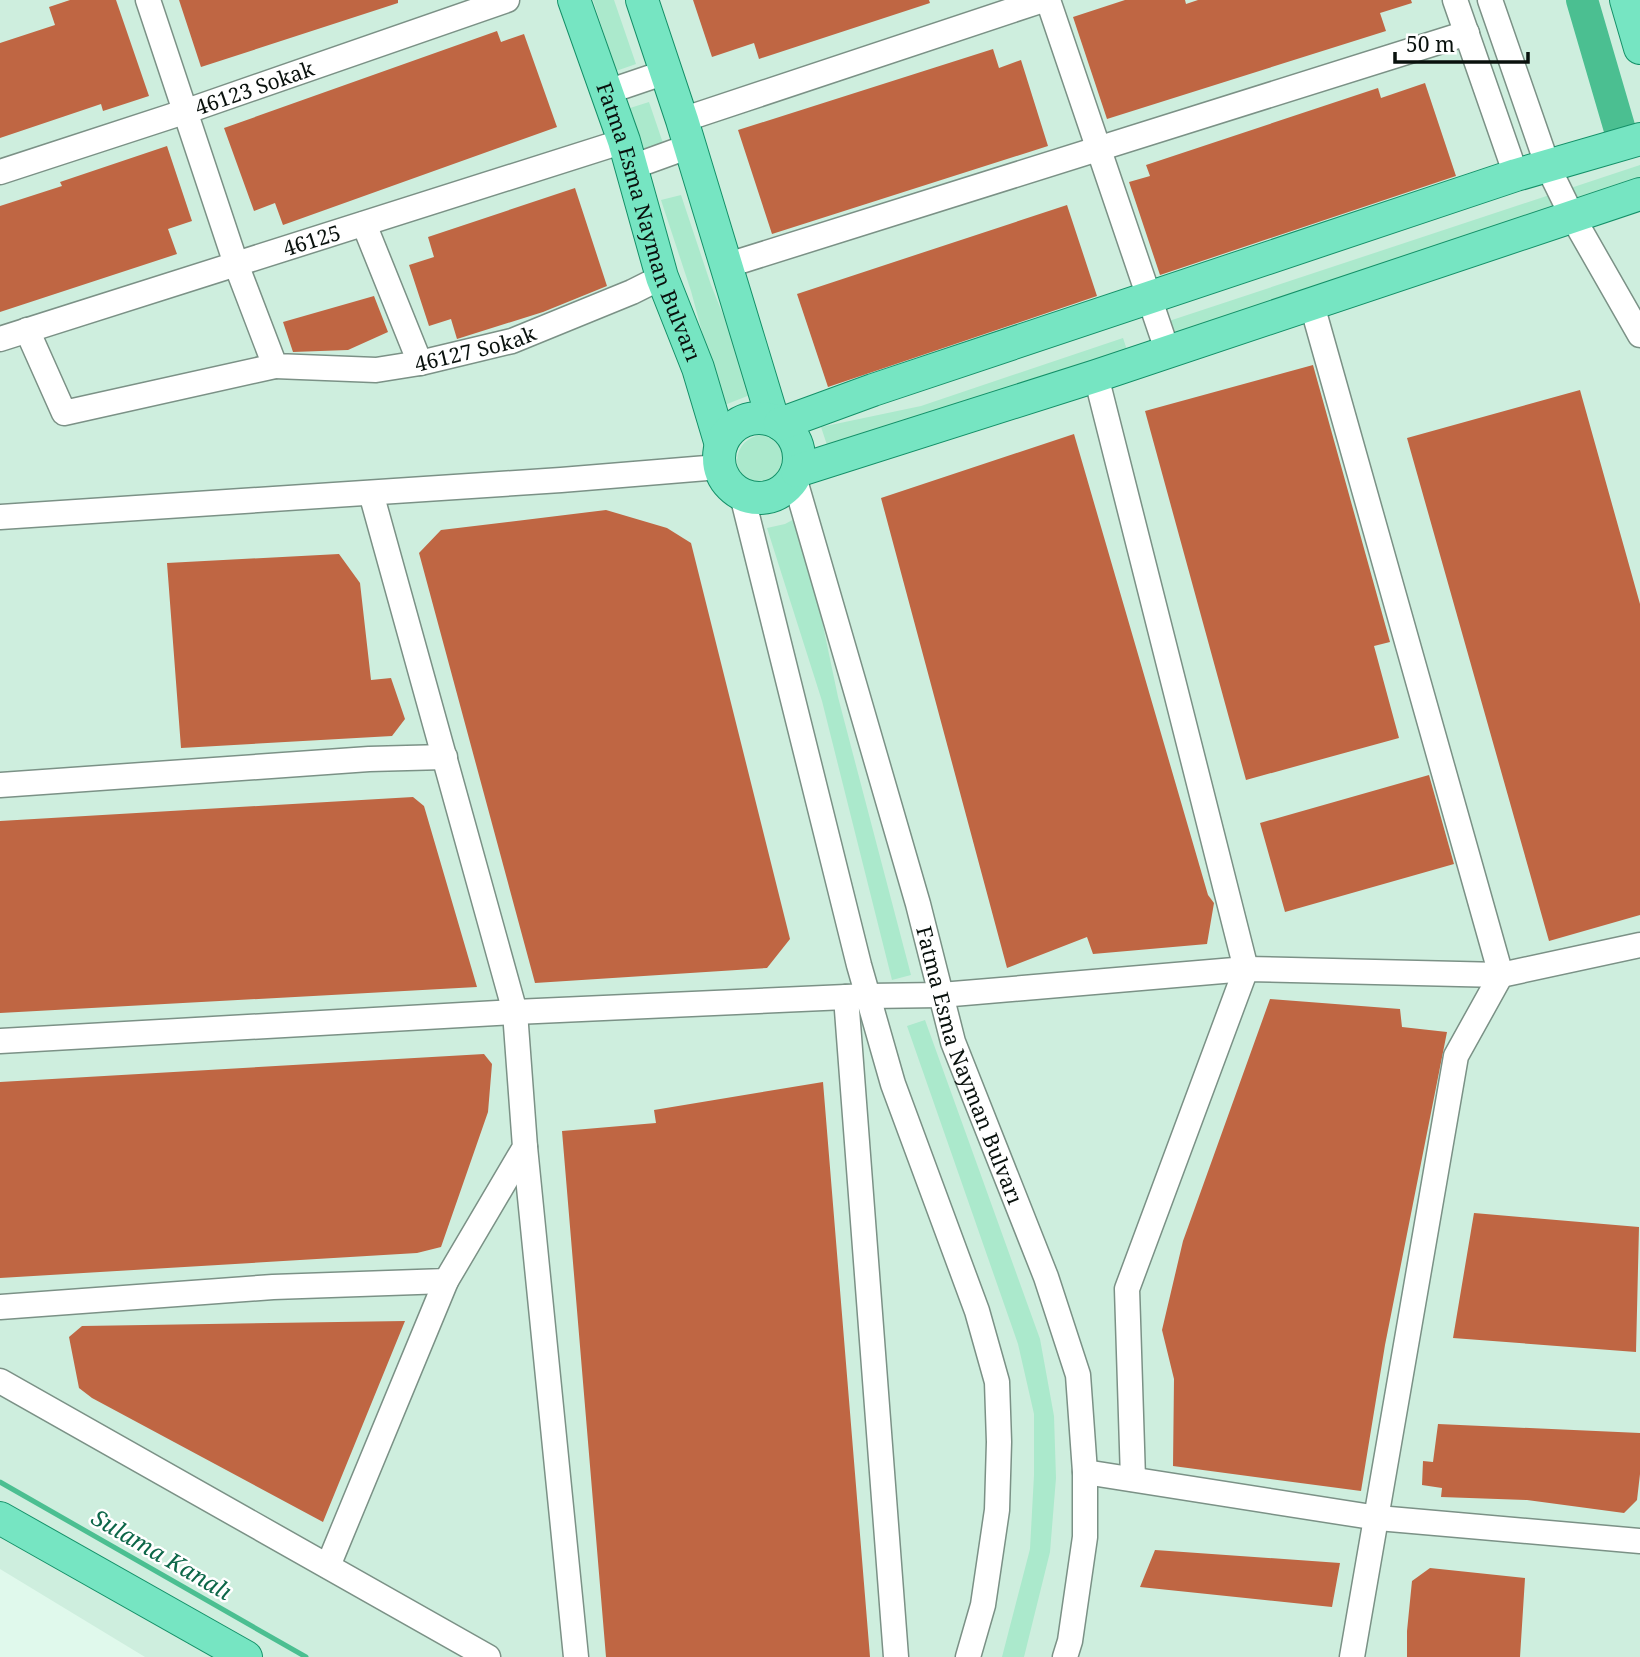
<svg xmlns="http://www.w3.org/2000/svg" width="1640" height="1657" viewBox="0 0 1640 1657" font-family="'Noto Serif',serif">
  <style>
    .built { fill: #ceeede }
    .green { fill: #abe9cc }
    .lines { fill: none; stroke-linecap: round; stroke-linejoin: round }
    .stream { stroke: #4bbf91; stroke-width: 5 }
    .river { stroke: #4bbf91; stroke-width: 32 }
    .building { fill: #bf6643 }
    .minor-casing { stroke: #7b9186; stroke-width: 27 }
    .major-casing { stroke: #149068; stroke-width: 34 }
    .minor { stroke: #fff; stroke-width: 24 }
    .major { stroke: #76e5c2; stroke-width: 32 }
    .labels { text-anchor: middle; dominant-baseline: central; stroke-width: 5; stroke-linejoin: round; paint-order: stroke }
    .street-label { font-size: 21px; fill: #09110d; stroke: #fff }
    .water-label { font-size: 23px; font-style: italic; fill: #0c6648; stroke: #fff }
  </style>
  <rect width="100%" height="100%" fill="#e0f9ec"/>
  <path class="built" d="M 0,0 L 1640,0 L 1640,1657 L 145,1657 L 0,1569 Z"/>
  <path class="green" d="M 593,0 L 614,0 L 636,64 L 616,71 Z
    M 649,102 L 665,149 L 646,156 L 630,108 Z
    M 1640,165 L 1640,177 L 1173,335 L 1169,321 Z
    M 681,195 L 711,285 L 755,393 L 722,406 L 691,291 L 661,200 Z
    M 1123,338 L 1127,350 L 831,457 L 821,427 L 921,406 Z
    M737 461a26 26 0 1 1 52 0a26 26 0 1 1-52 0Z
    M 800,516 L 838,697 L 911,975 L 892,980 L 822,701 L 767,528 L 785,524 Z
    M 925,1020 L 1040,1339 L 1054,1416 L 1056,1478 L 1050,1552 L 1024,1657 L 1002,1657 L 1030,1549 L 1034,1475 L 1034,1414 L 1018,1344 L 907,1026 Z"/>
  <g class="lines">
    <path class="stream" d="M 0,1482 L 306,1657"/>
    <path class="river" d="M 1582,0 L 1620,130"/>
  </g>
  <path class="building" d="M 70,0 L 116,0 L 149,96 L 103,111 L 101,104 L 0,138 L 0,43 L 55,25 L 49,7 Z
    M 179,0 L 398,0 L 398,3 L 201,67 Z
    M 693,0 L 929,0 L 930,3 L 759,59 L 754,43 L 712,57 Z
    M 1125,0 L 1185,0 L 1186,4 L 1198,0 L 1411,0 L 1412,3 L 1380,13 L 1386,31 L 1107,119 L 1073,17 Z
    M 497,31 L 501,42 L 524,34 L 557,127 L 283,225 L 275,203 L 254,211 L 224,128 Z
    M 993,49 L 999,68 L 1021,60 L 1048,146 L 772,234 L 738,130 Z
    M 1425,83 L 1456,176 L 1160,275 L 1129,182 L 1150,176 L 1146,165 L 1378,88 L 1381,98 Z
    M 167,146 L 192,221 L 168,229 L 177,254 L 0,312 L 0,206 L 62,186 L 60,182 Z
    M 575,188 L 607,286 L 543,312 L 457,339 L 451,319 L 429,326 L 409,265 L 434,257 L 428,237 Z
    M 1067,205 L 1097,296 L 828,387 L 797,294 Z
    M 374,296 L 388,332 L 348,350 L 293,352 L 283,322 Z
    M 1313,365 L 1390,642 L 1374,646 L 1399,738 L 1246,780 L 1145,411 Z
    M 1580,390 L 1640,604 L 1640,915 L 1549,941 L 1407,438 Z
    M 1074,434 L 1208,895 L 1214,903 L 1207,944 L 1093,954 L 1087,937 L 1007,968 L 881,498 Z
    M 606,510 L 667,528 L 691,543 L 790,939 L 767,968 L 535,983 L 419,553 L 441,530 Z
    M 339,554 L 360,583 L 371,680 L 391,678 L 405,719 L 392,736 L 181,748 L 167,563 Z
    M 1429,775 L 1454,864 L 1285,912 L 1260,823 Z
    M 413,797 L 424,806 L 477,987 L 0,1013 L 0,821 Z
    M 1270,999 L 1400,1009 L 1402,1027 L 1447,1032 L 1385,1345 L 1361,1491 L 1173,1466 L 1174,1379 L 1162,1330 L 1183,1241 Z
    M 484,1054 L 492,1064 L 488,1112 L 441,1247 L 417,1253 L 0,1278 L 0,1082 Z
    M 823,1082 L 870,1657 L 606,1657 L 562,1131 L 656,1123 L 654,1110 Z
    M 1474,1213 L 1639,1227 L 1636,1352 L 1453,1338 Z
    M 405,1321 L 323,1522 L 92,1398 L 79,1388 L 69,1337 L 82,1326 Z
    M 1438,1424 L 1640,1433 L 1640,1474 L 1637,1500 L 1624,1513 L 1527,1500 L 1441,1497 L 1442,1488 L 1422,1485 L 1423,1461 L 1433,1462 Z
    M 1155,1550 L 1340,1563 L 1332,1607 L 1140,1587 Z
    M 1430,1568 L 1525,1578 L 1520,1657 L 1407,1657 L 1407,1631 L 1412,1581 Z"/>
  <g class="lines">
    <g class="minor-casing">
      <g id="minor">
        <path id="s1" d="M 148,0 L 236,264 L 275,366 L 376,370 L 420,363 L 512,341 L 632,292 L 662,277"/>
        <path d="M 1048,0 L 1168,353"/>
        <path d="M 1455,0 L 1516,175"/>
        <path d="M 1490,0 L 1548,167 L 1572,216 L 1640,335"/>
        <path d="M 607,92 L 666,72"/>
        <path d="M 682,120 L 1043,0"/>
        <path d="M 632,167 L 690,146"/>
        <path id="s2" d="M 0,172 L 187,111 L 507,0"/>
        <path d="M 364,224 L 420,363"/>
        <path d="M 725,266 L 1467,33"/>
        <path d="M 1312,305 L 1501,975 L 1456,1056 L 1352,1657"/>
        <path d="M 27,330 L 64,413 L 275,366"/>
        <path id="s3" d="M 0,339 L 624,141"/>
        <path d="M 1096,376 L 1246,969 L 1127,1289 L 1133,1479"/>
        <path id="s4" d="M 794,477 L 918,904 L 953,1042 L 1046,1277 L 1078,1375 L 1085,1472 L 1085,1537 L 1070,1641 L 1065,1657"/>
        <path d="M 742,495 L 859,965 L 893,1084 L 977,1311 L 997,1382 L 999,1442 L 997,1510 L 983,1605 L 968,1657"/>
        <path d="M 0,517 L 561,480 L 719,467"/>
        <path d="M 0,785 L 369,759 L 445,757"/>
        <path d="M 846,997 L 896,1657"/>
        <path d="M 0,1041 L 515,1012 L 868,996 L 941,995 L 1246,969 L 1501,975 L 1640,945"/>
        <path d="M 525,1147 L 576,1657"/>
        <path d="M 0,1307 L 273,1287 L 446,1281 L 525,1147 L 515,1012 L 371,493"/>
        <path d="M 0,1381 L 488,1657"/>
        <path d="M 1085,1472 L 1378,1518 L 1640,1541"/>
        <path d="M 328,1566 L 446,1281"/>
      </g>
    </g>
    <g class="major-casing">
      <g id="major">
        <path id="s5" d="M 574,0 L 624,141 L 662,277 L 698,368 L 721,445"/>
        <path d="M 642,0 L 682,120 L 773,420"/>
        <path d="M 1626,0 L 1640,48"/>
        <circle cx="759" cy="458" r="40"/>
        <path d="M 780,424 L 873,390 L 1516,175 L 1640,139"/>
        <path d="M 797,471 L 1096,376 L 1640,194"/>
        <path d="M 0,1518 L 246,1657"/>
      </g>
    </g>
    <use href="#minor" class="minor"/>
    <use href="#major" class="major"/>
  </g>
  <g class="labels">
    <g class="street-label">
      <text stroke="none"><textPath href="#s2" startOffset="268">46123 Sokak</textPath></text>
      <text stroke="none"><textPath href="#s5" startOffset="234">Fatma Esma Nayman Bulvarı</textPath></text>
      <text stroke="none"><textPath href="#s3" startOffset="327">46125</textPath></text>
      <text stroke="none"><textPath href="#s1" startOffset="590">46127 Sokak</textPath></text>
      <text stroke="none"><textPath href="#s4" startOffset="614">Fatma Esma Nayman Bulvarı</textPath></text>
    </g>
    <g class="water-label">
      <text transform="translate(162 1554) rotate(30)">Sulama Kanalı</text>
    </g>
  </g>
  <path d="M1395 52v10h133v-10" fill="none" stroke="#09110d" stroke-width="3.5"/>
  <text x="1406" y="52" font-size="21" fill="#09110d" stroke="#ffffff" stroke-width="5" paint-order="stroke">50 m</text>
</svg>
